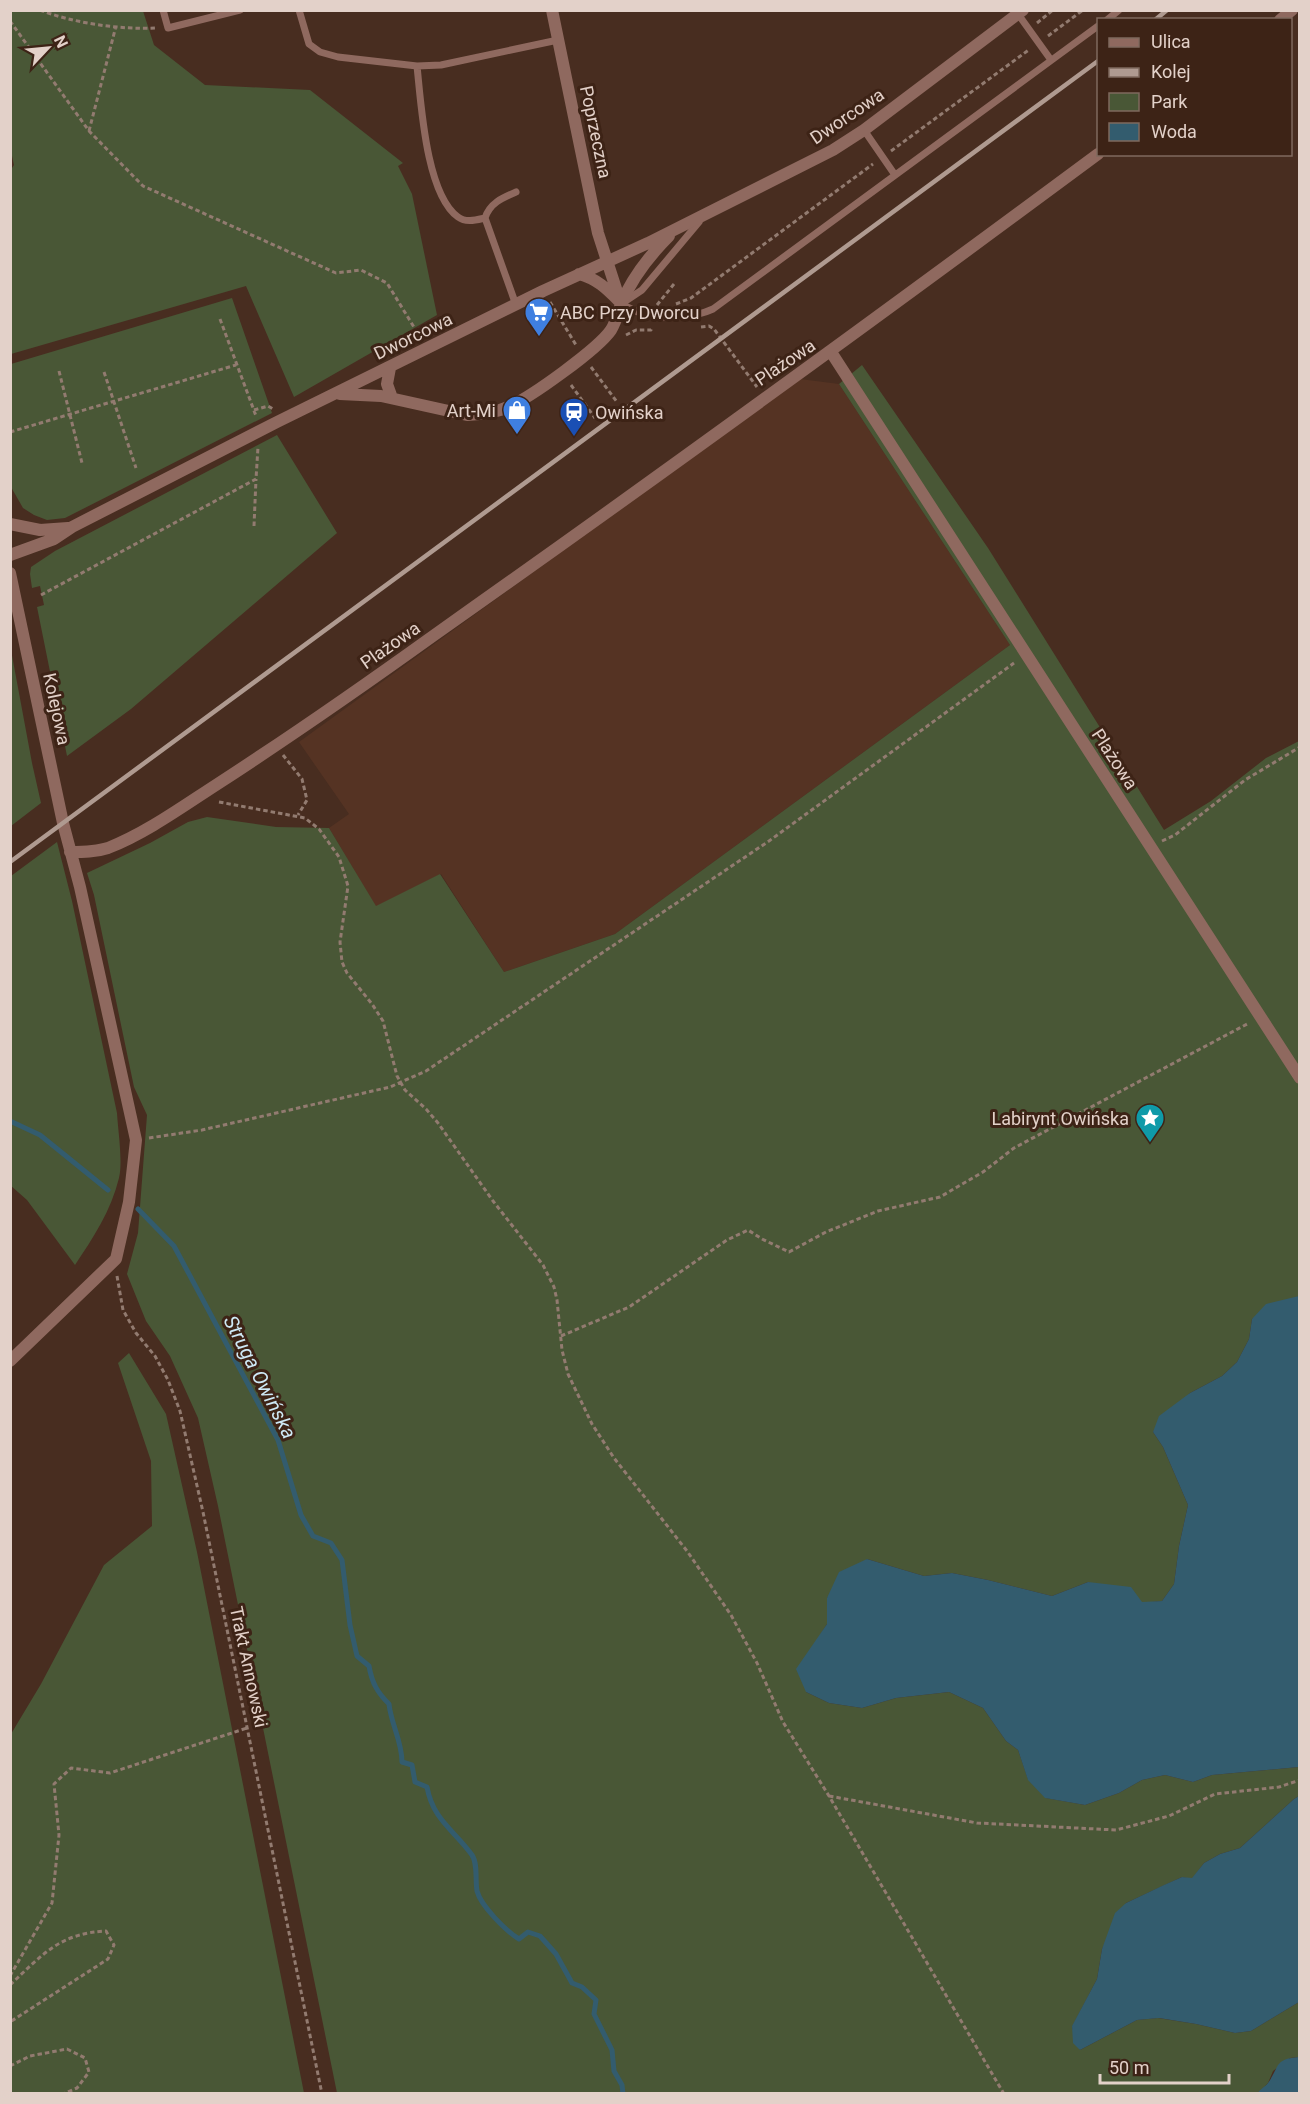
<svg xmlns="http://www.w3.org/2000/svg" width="1310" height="2104" viewBox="0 0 1310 2104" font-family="Roboto,sans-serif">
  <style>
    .built { fill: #553323 }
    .green { fill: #495736 }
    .water { fill: #335c6e }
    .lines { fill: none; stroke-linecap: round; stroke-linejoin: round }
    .stream { stroke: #335c6e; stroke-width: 5 }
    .path { stroke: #927b70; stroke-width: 3; stroke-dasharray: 4.5 3; stroke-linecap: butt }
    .lane { stroke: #8f695f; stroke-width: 7 }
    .street { stroke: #8f695f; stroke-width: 12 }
    .rail { stroke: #af9a90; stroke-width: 4.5 }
    .labels { text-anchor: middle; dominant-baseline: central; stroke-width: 6; stroke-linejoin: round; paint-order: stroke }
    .street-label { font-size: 18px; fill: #e3d1c9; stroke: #3d2316 }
    .poi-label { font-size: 18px; fill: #e3d1c9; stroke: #3d2316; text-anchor: start }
    .water-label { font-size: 20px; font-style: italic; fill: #cee9f6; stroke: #3d2316 }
  </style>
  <rect width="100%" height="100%" fill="#482d20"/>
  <path class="built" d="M 800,379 L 839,384 L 1010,645 L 615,934 L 504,972 L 441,874 L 376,907 L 329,828 L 349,814 L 299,742 Z"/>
  <path class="green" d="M 11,10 L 143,11 L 154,45 L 205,85 L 310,90 L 403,163 L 398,166 L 412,194 L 437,315 L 294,397 L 246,286 L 11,354 L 10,171 L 14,165 L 10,147 Z
    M 232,298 L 272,413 L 65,518 L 47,520 L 34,515 L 23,508 L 11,487 L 11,364 Z
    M 862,365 L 988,548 L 1164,830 L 1211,801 L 1266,758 L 1299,741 L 1299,1296 L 1252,1319 L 1249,1339 L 1237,1362 L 1222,1376 L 1190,1393 L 1153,1432 L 1163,1447 L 1188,1505 L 1179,1546 L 1174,1584 L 1162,1601 L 1142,1603 L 1088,1582 L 1052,1596 L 988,1580 L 952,1573 L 924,1576 L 867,1559 L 827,1598 L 827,1624 L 817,1640 L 806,1692 L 829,1703 L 862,1708 L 896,1698 L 949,1692 L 983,1708 L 1006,1741 L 1018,1750 L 1028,1779 L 1046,1798 L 1085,1805 L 1119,1793 L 1142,1780 L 1165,1775 L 1193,1782 L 1212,1775 L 1299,1767 L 1299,1796 L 1294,1799 L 1240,1848 L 1220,1854 L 1204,1863 L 1192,1879 L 1182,1877 L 1126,1903 L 1102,1949 L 1097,1979 L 1072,2027 L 1080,2050 L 1137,2020 L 1158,2018 L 1196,2024 L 1235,2033 L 1251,2031 L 1299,2002 L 1299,2057 L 1290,2058 L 1273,2071 L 1268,2083 L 1258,2094 L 337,2093 L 218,1506 L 198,1418 L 170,1356 L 146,1321 L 127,1274 L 138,1233 L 147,1115 L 134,1087 L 94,895 L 87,873 L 150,843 L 188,822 L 207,817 L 276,827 L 329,828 L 376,906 L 440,874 L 504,972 L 615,934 L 1010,645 L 839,384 Z
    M 277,435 L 337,533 L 131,709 L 67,756 L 37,607 L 44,605 L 40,586 L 32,588 L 30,574 L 31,567 L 55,551 Z
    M 11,650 L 32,763 L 41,803 L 11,826 Z
    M 57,842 L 72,901 L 117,1113 C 118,1130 123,1162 119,1178 C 111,1211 93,1238 75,1265 L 27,1200 L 10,1185 L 11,876 Z
    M 129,1353 L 166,1414 L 197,1552 L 304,2093 L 11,2093 L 11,1734 L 41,1684 L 104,1565 L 152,1526 L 151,1461 L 118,1363 Z"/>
  <path class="water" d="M 1299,1296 L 1299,1767 L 1212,1775 L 1193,1782 L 1165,1775 L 1142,1780 L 1119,1793 L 1085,1805 L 1045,1798 L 1028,1780 L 1018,1750 L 1006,1741 L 983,1708 L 949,1692 L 896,1698 L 862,1708 L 829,1703 L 806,1692 L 796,1669 L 827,1624 L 827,1598 L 839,1572 L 867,1559 L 924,1576 L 952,1573 L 988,1580 L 1052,1596 L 1088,1582 L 1131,1587 L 1142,1602 L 1162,1601 L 1174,1584 L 1179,1546 L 1188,1505 L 1163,1447 L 1153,1432 L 1159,1416 L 1190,1393 L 1222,1376 L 1237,1362 L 1249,1339 L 1252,1319 L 1266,1304 Z
    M 1299,1796 L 1299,2002 L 1251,2031 L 1235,2033 L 1196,2024 L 1159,2018 L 1137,2020 L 1080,2050 L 1073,2043 L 1072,2026 L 1097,1979 L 1102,1949 L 1115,1913 L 1126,1903 L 1164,1885 L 1182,1877 L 1192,1878 L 1204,1863 L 1220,1854 L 1240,1848 L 1294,1799 Z
    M 1299,2057 L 1299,2093 L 1258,2093 C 1260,2089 1265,2087 1268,2083 C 1280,2066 1274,2059 1299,2057 Z"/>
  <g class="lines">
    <path class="stream" d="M 10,1121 L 40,1135 L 108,1190
      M 138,1209 L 174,1246 L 278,1440 L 301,1515 L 313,1536 L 331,1543 L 342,1560 L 350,1625 L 357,1656 L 369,1666 C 372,1683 377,1692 389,1704 C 391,1724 402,1741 402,1762 L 412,1765 L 415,1782 L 427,1787 C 433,1820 454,1830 472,1855 C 478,1864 475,1880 477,1891 C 481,1906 506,1931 519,1939 L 528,1932 L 540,1936 L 556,1954 L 572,1983 L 582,1987 L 596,2000 L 594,2014 L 612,2050 L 614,2071 L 622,2085 L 623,2094"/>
    <path class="path" d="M 40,10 C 73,23 121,30 156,28
      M 10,21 L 89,131 L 143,186 L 336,273 L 361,270 L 387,283 L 420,337
      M 1037,23 L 1053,10
      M 1048,36 L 1083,10
      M 89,131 L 116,26
      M 891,151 L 1030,49
      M 550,302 L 576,345
      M 676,304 L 691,298 L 873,164
      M 657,305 L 674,284
      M 220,319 L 256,416
      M 701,327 L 709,326 L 714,329 L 757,387
      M 626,335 L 636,330 L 651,330 L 652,327
      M 591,367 L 617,402
      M 59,371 L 82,463
      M 104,372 L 136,468
      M 571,385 L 595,418
      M 254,410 L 268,406 L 273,409
      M 10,432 L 236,365
      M 254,526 L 256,479
      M 41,595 L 256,479 L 258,447
      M 283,755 L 302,779 L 307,800 L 298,815
      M 219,802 L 305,818 L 319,829 L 339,857 L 348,886 L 340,942 L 342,962 L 347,973 L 372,1004 L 383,1021 L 397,1076 L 405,1090 L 426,1109 L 438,1123 L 493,1201 L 543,1265 L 554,1287 L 557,1300 L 562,1350 L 568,1374 L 592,1424 L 614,1458 L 687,1551 L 731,1615 L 757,1663 L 783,1722 L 829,1796 L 1004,2094
      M 1162,841 L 1175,835 L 1245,780 L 1300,747
      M 149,1138 L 202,1130 L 390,1087 L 426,1071 L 769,841 L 1014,663
      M 117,1276 L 123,1310 L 136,1333 L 155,1356 L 168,1380 L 180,1411 L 203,1512 L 322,2094
      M 561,1336 L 629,1307 L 727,1240 L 748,1230 L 762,1239 L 789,1252 L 826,1232 L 878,1211 L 940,1197 L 983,1172 L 1014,1148 L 1249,1023
      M 829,1796 L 977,1823 L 1116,1830 L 1169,1816 L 1215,1794 L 1279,1787 L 1300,1780
      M 10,1976 L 52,1903 L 59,1835 L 54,1784 L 71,1768 L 110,1773 L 247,1728
      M 10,1985 C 42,1955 60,1933 106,1931 L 114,1945 L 108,1959 L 10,2022
      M 10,2066 L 30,2056 L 67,2049 L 85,2058 L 89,2072 L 77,2088 L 63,2094"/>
    <path class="lane" d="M 163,10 L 168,28 L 240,10
      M 299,10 L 309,44 L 320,52 L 338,57 L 417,66 L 441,65 L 558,40
      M 1018,14 L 1051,60
      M 1107,20 L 1119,10
      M 417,66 C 421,103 426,194 458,217 C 466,223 476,220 485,218 L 516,305
      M 864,130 L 895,175
      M 485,218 C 490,203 502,198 516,192
      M 699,222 L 642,290 L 621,304 C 628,307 636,312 643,314 C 663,319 694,318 713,309 L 1098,26"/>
    <path class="street" d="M 552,10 L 598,233 L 621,304
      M 1280,20 L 1292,10
      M 579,274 C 597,279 606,288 619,301
      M 831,352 L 1300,1078
      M 390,368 L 387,384 L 392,398
      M 340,394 L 381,396 L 467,415 C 481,414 495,413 508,407 C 530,398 598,349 611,330 C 616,322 618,313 621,304 C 632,278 649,256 669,236
      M 10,524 L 40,530 L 68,528
      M 10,555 L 54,539 L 72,527 L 277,422 L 543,291 L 648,243 L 833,150 L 864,130 L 1023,10
      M 10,573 L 63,823 L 80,887 L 136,1140 L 129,1202 L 116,1259 L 10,1361
      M 70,852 C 83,852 96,852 108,848 C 146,833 182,807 216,785 C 290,737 362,687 433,636 C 657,478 878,317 1098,154"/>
    <path class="rail" d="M 1155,20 L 1167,10
      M 10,862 L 1098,61"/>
  </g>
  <defs>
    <g id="supermarket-pin" transform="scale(1.5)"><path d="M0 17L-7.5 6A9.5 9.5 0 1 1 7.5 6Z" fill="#3f7fe0" stroke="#3d2316"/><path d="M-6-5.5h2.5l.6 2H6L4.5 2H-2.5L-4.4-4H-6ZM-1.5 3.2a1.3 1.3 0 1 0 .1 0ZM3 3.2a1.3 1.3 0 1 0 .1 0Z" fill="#fff"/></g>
    <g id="shop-pin" transform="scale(1.5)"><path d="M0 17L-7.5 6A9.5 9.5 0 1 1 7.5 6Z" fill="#3f7fe0" stroke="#3d2316"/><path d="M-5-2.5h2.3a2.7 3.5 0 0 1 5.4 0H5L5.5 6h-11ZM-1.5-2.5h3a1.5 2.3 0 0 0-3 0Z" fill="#fff"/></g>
    <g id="station-pin" transform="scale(1.5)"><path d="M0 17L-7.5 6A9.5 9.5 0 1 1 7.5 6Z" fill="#1a4fb4" stroke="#3d2316"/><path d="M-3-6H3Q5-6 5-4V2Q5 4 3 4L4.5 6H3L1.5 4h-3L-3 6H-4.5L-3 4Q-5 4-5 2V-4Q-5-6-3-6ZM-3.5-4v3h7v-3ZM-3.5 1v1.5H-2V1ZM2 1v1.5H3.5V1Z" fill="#fff"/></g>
    <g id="sight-pin" transform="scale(1.5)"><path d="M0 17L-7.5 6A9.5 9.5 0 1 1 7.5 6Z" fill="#0f9aa8" stroke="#3d2316"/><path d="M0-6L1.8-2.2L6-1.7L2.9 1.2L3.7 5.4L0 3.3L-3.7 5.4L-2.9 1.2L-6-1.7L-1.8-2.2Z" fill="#fff"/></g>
  </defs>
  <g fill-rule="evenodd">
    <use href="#supermarket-pin" x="539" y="312"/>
    <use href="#shop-pin" x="517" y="410"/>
    <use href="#station-pin" x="574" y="412"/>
    <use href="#sight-pin" x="1150" y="1118"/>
  </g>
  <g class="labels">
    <g class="street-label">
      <text transform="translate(847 116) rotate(-34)">Dworcowa</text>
      <text transform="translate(596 132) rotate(78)">Poprzeczna</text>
      <text transform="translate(413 336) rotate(-26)">Dworcowa</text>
      <text transform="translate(785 362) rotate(-34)">Plażowa</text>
      <text transform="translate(390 645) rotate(-35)">Plażowa</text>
      <text transform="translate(57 709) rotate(78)">Kolejowa</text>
      <text transform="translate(1115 759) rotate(57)">Plażowa</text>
      <text transform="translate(249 1667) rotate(78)">Trakt Annowski</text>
    </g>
    <g class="poi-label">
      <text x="560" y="312">ABC Przy Dworcu</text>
      <text x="496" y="410" text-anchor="end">Art-Mi</text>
      <text x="595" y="412">Owińska</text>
      <text x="1129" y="1118" text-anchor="end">Labirynt Owińska</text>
    </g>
    <g class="water-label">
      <text transform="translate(260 1377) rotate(63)">Struga Owińska</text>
    </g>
  </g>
  <rect width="1310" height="2104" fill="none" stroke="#e3d1c9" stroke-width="24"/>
  <rect x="1097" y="18" width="195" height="138" fill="#3d2316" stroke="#7f695e" stroke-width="1.5"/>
  <rect x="1109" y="38" width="30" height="9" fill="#8f695f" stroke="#7f695e" stroke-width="1.5"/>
  <text x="1151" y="48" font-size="18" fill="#e3d1c9">Ulica</text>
  <rect x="1109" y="68" width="30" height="9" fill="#af9a90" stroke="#7f695e" stroke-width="1.5"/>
  <text x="1151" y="78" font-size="18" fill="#e3d1c9">Kolej</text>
  <rect x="1109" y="93" width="30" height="18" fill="#495736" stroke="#7f695e" stroke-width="1.5"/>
  <text x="1151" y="108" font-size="18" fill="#e3d1c9">Park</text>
  <rect x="1109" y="123" width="30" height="18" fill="#335c6e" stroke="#7f695e" stroke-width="1.5"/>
  <text x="1151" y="138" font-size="18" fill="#e3d1c9">Woda</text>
  <g transform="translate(48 48) rotate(64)" stroke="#3d2316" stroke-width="4.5" paint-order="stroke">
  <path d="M0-4.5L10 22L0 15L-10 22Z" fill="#e3d1c9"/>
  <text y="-9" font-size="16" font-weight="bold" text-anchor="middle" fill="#e3d1c9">N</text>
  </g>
  <path d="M1100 2074v9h129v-9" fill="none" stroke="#e3d1c9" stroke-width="3"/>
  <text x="1109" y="2074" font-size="18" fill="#e3d1c9" stroke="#3d2316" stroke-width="4.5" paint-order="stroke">50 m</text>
</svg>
